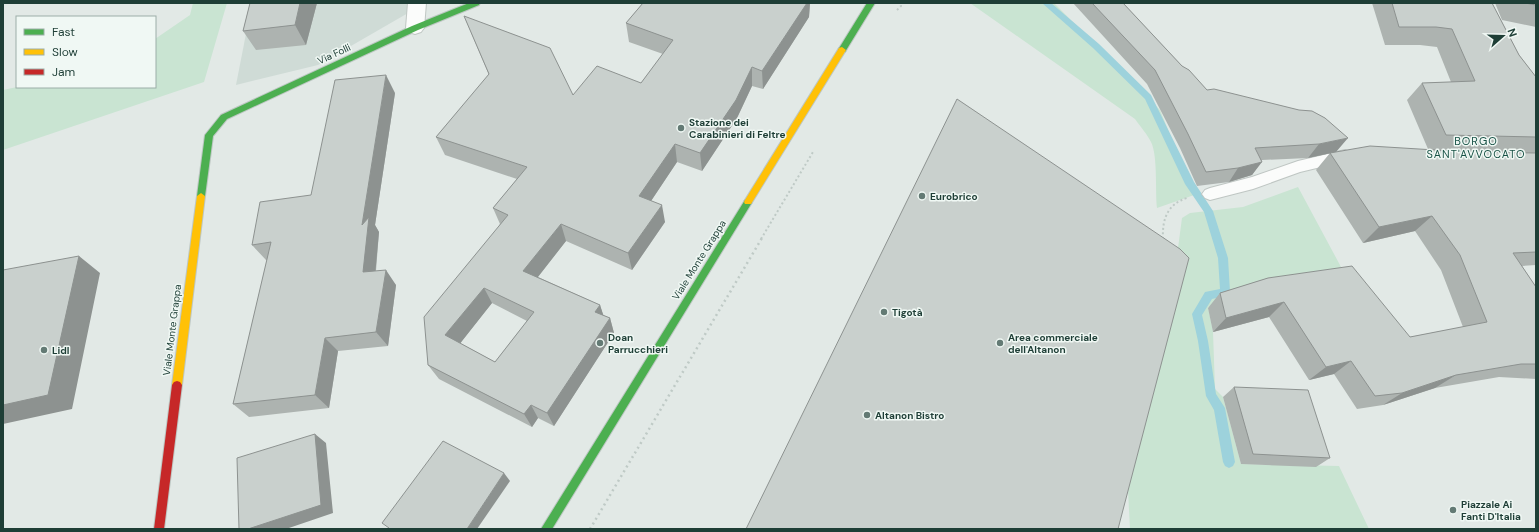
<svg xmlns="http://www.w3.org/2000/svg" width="1539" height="532" viewBox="0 0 1539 532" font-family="'DM Sans',sans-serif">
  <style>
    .built { fill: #cfdbd6 }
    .green { fill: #c9e4d2 }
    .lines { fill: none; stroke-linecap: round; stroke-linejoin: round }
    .stream { fill: #9dd2dc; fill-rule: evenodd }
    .lane-casing { stroke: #bfc6c3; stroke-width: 2 }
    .street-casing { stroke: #bfc6c3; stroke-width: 2 }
    .fast-casing { stroke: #bdc7c3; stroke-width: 2 }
    .slow-casing { stroke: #bdc7c3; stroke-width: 2 }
    .jam-casing { stroke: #bdc7c3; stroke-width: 2 }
    .path-far1 { stroke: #bfcac6; stroke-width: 2; stroke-dasharray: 2 2.5; stroke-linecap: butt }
    .path { stroke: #bfcac6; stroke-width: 2.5; stroke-dasharray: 2 3.5; stroke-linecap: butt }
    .lane { fill: #fbfcfb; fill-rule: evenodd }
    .street { fill: #fbfcfb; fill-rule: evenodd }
    .fast { fill: #4caf50; fill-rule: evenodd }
    .slow { fill: #ffc107; fill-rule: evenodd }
    .jam { fill: #c62828; fill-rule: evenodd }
    .wall { fill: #adb3b0; fill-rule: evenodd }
    .shaded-wall { fill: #8d9290 }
    .building { fill: #c9d0cd; stroke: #8d9290; fill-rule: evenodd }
    .poi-dot { fill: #637a74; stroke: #f0f8f4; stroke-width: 1.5 }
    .labels { text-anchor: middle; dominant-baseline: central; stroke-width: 3; stroke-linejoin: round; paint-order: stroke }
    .street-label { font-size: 10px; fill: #1e3e36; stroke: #f0f8f4 }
    .poi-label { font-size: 10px; font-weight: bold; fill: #1e3e36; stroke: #f0f8f4; text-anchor: start }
    .neighbourhood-label { font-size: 11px; letter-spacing: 1px; fill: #185246; stroke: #f0f8f4 }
  </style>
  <rect width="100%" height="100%" fill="#e2e9e6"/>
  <path class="built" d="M 252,3 L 416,3 L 415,9 L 318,65 L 236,85 Z"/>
  <path class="green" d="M 193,3 L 227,3 L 204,82 L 3,150 L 3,90 L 17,87 L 155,87 L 155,39 L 190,15 Z
    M 970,3 L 1054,3 L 1160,110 L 1190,184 L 1197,194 L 1157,208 C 1155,191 1158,156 1151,142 C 1147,134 1140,126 1135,119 Z
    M 1298,187 L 1348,280 L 1208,307 L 1213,332 L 1215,389 L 1223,397 L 1241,464 L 1339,466 L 1369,529 L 1130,529 L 1128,490 L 1145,387 L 1174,278 L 1182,218 L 1190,213 L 1243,207 Z"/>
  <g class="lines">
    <path class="stream" d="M 1042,3 L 1051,3 L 1099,44 L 1151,95 L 1194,182 L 1213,211 L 1228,258 L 1230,292 L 1229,295 L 1212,299 L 1202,315 L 1208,341 L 1216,394 L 1225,408 L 1235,462 L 1233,466 L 1229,468 L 1225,466 L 1223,462 L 1214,410 L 1206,396 L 1198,341 L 1192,314 L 1205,292 L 1220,289 L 1218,258 L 1204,212 L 1185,184 L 1145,99 L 1093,48 Z"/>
    <g class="lane-casing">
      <path id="lane" d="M 1345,150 L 1350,152 L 1352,156 L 1350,160 L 1300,172 L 1253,189 L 1210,200 L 1205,198 L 1202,194 L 1205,190 L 1210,188 L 1252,177 L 1298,161 Z"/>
    </g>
    <g class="street-casing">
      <path id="street" d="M 408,3 L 426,3 L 424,28 L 421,32 L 415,34 L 409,32 L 406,28 Z"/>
    </g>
    <g class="fast-casing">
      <path id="fast" d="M 469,3 L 480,3 L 479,5 L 418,30 L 227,119 L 213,136 L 205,196 L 201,199 L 198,198 L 197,196 L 205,135 L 221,115 L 412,26 Z
        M 867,3 L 875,3 L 845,52 L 839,52 L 838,50 Z
        M 748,199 L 752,202 L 751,204 L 552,529 L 541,529 L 745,200 Z"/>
    </g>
    <g class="slow-casing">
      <path id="slow" d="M 842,47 L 846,50 L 751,204 L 745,204 L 744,202 L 745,200 L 839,48 Z
        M 201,193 L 205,196 L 182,385 L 180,388 L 177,389 L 174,388 L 172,385 L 197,196 Z"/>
    </g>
    <g class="jam-casing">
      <path id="jam" d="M 177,381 L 180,382 L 182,385 L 164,529 L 154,529 L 172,385 L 174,382 Z"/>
    </g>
    <path class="path-far1" d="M 897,10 L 901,6 L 900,3
      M 761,239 L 813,152
      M 1163,239 C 1162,220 1167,204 1187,198"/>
    <path class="path" d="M 1163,238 L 1163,240
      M 590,529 L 762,238"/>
    <use href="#lane" class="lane"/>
    <use href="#street" class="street"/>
    <use href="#fast" class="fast"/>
    <use href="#slow" class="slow"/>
    <use href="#jam" class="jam"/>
  </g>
  <path class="wall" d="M 250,3 L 317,3 L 306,45 L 256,50 L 243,31 Z
    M 643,3 L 810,3 L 809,17 L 763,89 L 752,86 L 737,118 L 702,171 L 677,162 L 651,201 L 665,222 L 632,270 L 566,241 L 538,277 L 600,305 L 603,315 L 610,318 L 614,333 L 554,426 L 538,418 L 532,427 L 439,379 L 428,365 L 500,224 L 493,208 L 517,179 L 445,155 L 436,137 L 489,75 L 472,35 L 464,16 L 573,95 L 641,83 L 663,54 L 629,42 L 626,23 ZM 492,303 L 527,321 L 495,362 L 460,343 Z
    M 1073,3 L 1123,3 L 1182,66 L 1207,90 L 1336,152 L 1308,158 L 1262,160 L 1252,175 L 1229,182 L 1197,186 L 1180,148 L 1147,84 Z
    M 1372,3 L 1492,3 L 1519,55 L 1536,77 L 1536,265 L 1522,266 L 1536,287 L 1536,379 L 1499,377 L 1435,388 L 1383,405 L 1357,409 L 1334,374 L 1309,380 L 1269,317 L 1213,332 L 1208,308 L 1220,293 L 1268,278 L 1410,337 L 1463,327 L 1441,270 L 1415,231 L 1363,243 L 1316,170 L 1330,153 L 1428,149 L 1407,100 L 1422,83 L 1451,82 L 1437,47 L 1420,45 L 1385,45 Z
    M 1495,3 L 1536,3 L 1536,27 L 1502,20 Z
    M 395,93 L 375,225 L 379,232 L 376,271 L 396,285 L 388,346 L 338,351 L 329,408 L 249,417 L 233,404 L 267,260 L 266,260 L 252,245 L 311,195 Z
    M 1234,387 L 1330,458 L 1316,467 L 1241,464 L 1223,397 Z"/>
  <path class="shaded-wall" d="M 300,3 L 317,3 L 306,45 L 295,25 Z
    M 807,3 L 810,3 L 809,17 L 763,89 L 762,71 Z
    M 752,67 L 752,86 L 737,118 L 702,171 L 700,153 Z
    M 386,75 L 395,93 L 375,225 L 379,232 L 374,287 L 363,272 L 362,225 Z
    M 1348,138 L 1336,152 L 1308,158 L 1319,144 Z
    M 675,144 L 677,162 L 643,213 L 639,196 Z
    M 1262,162 L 1252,175 L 1229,182 L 1238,168 Z
    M 662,205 L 665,222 L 632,270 L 628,253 Z
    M 1432,216 L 1415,231 L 1363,243 L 1379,227 Z
    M 561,224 L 566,241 L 530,287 L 523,271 Z
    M 79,256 L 100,273 L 72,409 L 3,424 L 3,405 Z
    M 386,270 L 396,285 L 388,346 L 376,332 Z
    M 484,288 L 492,303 L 455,350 L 445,335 Z
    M 1284,302 L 1269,317 L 1213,332 L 1226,318 Z
    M 600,305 L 605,320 L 595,312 Z
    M 610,318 L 614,333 L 554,426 L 547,413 Z
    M 325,338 L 338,351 L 329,408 L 315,395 Z
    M 1351,361 L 1334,374 L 1309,380 L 1326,367 Z
    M 1456,375 L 1435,388 L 1383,405 L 1402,393 Z
    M 531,405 L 538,418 L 532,427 L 524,414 Z
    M 315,434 L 326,443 L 333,513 L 286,529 L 248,529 Z
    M 504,473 L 510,481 L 477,529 L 467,529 Z"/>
  <path class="building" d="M 250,3 L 300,3 L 295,25 L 243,31 Z
    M 643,3 L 807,3 L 762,71 L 752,67 L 736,100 L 700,153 L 675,144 L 639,196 L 662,205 L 628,253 L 561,224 L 523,271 L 600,305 L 595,312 L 610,318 L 547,413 L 531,405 L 524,414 L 428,365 L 424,317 L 508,215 L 493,208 L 527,167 L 436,137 L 489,74 L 464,16 L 550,48 L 573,95 L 597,66 L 641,83 L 673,40 L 626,23 ZM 484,288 L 534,312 L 495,362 L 445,335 Z
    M 1092,3 L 1123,3 L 1182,66 L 1189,70 L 1207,90 L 1214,89 L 1299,110 L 1312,111 L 1325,118 L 1348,138 L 1319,144 L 1255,148 L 1262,162 L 1238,168 L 1206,172 L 1188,134 L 1155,70 Z
    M 1392,3 L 1492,3 L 1519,55 L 1536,77 L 1536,137 L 1446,135 L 1422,83 L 1475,81 L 1452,29 L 1436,27 L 1399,27 Z
    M 1525,3 L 1536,3 L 1536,5 Z
    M 386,75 L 362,225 L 369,217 L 363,272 L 386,270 L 376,332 L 325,338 L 315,395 L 233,404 L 271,242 L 252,245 L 260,202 L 311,195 L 335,80 Z
    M 957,99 L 1180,249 L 1189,258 L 1118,529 L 746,529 Z
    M 1370,146 L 1468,152 L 1536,153 L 1536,252 L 1513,253 L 1536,287 L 1536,364 L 1521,364 L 1456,375 L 1402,393 L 1375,396 L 1351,361 L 1326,367 L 1284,302 L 1226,318 L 1220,293 L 1268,278 L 1352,266 L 1410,337 L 1487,322 L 1460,255 L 1432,216 L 1379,227 L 1330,153 Z
    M 79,256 L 48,395 L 3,405 L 3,270 Z
    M 1234,387 L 1308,390 L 1330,458 L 1253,454 Z
    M 315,434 L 321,505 L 248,529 L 239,529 L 237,458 Z
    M 443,441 L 504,473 L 467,529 L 388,529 L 389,528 L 382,523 Z"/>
  <g class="poi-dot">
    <circle cx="681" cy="128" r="4"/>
    <circle cx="922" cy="196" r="4"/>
    <circle cx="884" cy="312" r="4"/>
    <circle cx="600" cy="343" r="4"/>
    <circle cx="1000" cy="343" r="4"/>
    <circle cx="44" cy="350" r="4"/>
    <circle cx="867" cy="415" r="4"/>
    <circle cx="1453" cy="510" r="4"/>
  </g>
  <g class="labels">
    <g class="street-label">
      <text transform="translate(334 54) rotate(-25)">Via Folli</text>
      <text transform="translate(699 260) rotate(-58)">Viale Monte Grappa</text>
      <text transform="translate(172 330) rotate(-83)">Viale Monte Grappa</text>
    </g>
    <g class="poi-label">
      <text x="689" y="122">Stazione dei<tspan x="689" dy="12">Carabinieri di Feltre</tspan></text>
      <text x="930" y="196">Eurobrico</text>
      <text x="892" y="312">Tigotà</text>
      <text x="608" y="337">Doan<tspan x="608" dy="12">Parrucchieri</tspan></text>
      <text x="1008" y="337">Area commerciale<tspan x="1008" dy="12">dell'Altanon</tspan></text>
      <text x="52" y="350">Lidl</text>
      <text x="875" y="415">Altanon Bistro</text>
      <text x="1461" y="504">Piazzale Ai<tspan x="1461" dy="12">Fanti D'Italia</tspan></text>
    </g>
    <g class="neighbourhood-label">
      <text x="1476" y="141">BORGO<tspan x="1476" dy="13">SANT'AVVOCATO</tspan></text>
    </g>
  </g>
  <rect width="1539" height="532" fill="none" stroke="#1e3e36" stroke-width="8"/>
  <rect x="16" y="16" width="140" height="72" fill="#f0f8f4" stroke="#9caea8"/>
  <rect x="24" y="29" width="20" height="6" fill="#4caf50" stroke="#9caea8"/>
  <text x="52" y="36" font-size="12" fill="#1e3e36">Fast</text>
  <rect x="24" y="49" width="20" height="6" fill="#ffc107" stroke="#9caea8"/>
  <text x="52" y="56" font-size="12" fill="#1e3e36">Slow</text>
  <rect x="24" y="69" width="20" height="6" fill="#c62828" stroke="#9caea8"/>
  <text x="52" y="76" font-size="12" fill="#1e3e36">Jam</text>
  <g transform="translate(1503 36) rotate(70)" stroke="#f0f8f4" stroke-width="3" paint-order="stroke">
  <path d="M0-3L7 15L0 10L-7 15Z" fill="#1e3e36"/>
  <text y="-6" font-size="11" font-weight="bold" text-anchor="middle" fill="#1e3e36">N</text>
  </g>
</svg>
